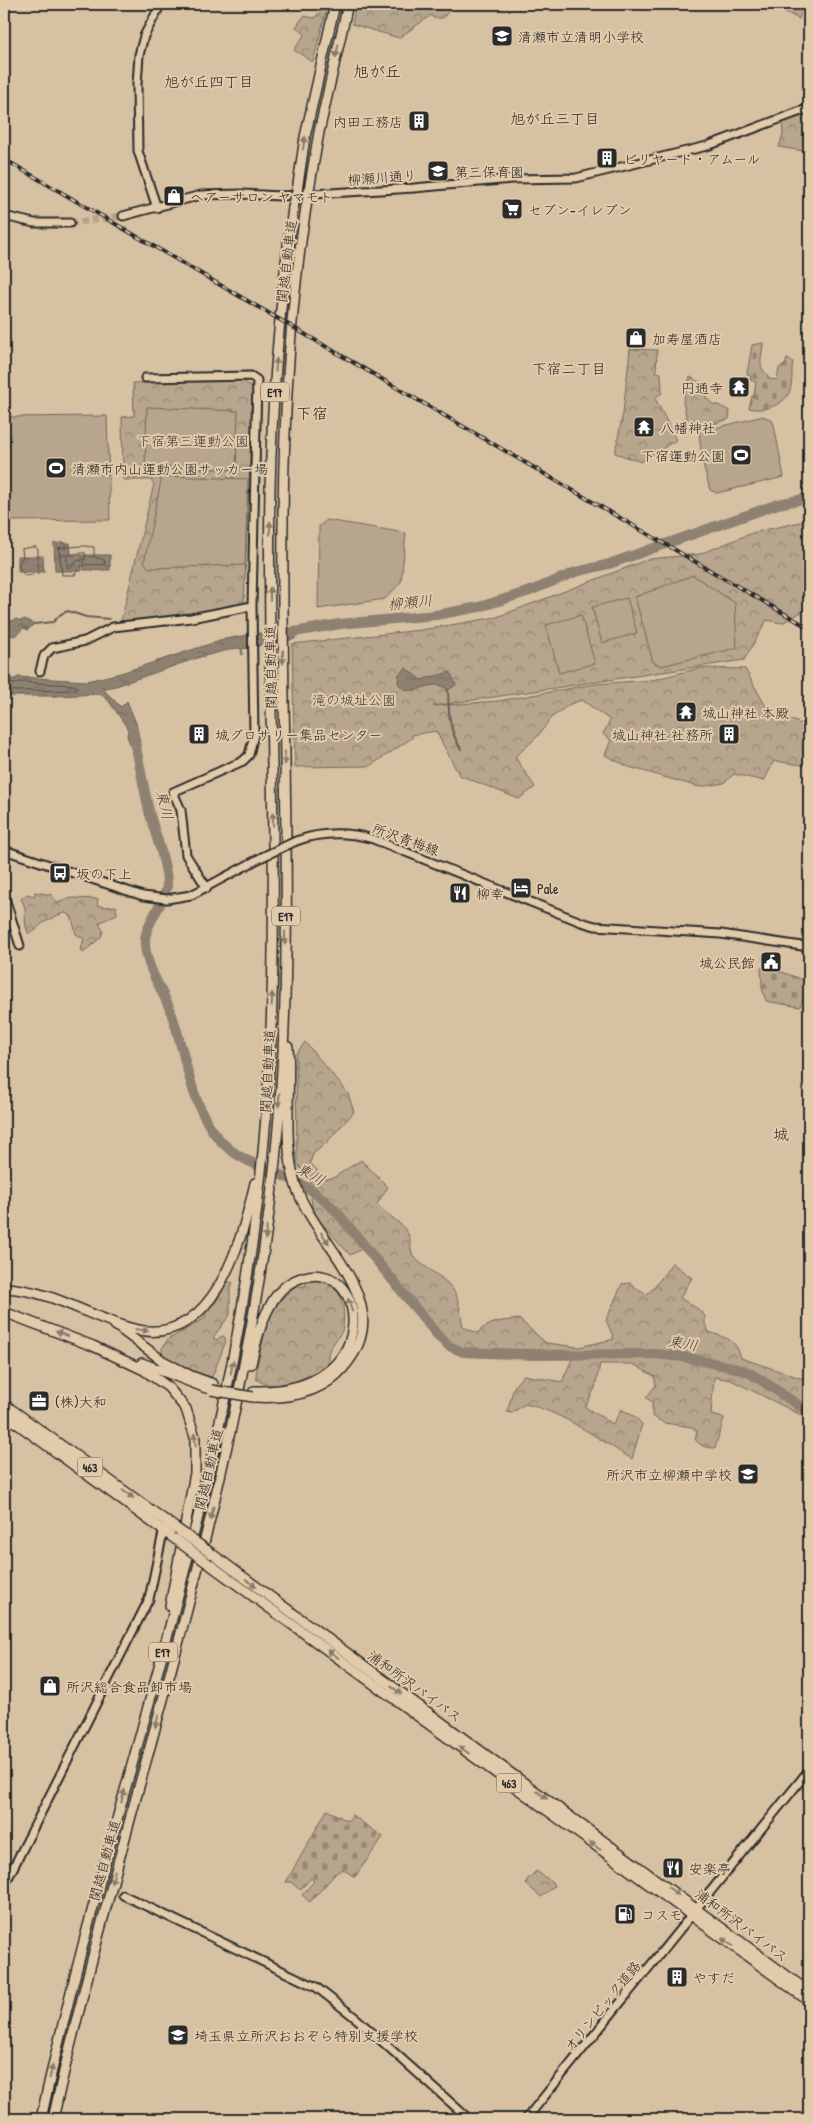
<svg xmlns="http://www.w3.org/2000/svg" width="813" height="2123" viewBox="0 0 813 2123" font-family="'Patrick Hand','Klee One',sans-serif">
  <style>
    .forest { fill: url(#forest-crowns); stroke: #71685c }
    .cemetery { fill: url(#cemetery-stones); stroke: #71685c }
    .pitch { fill: #b7a58d; stroke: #71685c }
    .water { fill: url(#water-ripples); stroke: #665f55 }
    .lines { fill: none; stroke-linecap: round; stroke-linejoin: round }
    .shore { stroke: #534d47; stroke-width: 1 }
    .stream { stroke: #665f55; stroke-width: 2 }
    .river { stroke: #8e8171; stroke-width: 10 }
    .secondary-tunnel { stroke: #b5a38b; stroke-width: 7; stroke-dasharray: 7 3.5; stroke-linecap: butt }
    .secondary-casing { stroke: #2b2b2b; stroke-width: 11 }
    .highway-casing { stroke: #2b2b2b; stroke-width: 12 }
    .secondary { stroke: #e2cbab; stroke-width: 7 }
    .highway { stroke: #e2cbab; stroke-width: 9 }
    .rail-casing { stroke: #2b2b2b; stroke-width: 4 }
    .rail { stroke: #e2cbab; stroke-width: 2; stroke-dasharray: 5.5; stroke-linecap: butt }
    .secondary-bridge-casing { stroke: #2b2b2b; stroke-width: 11; stroke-linecap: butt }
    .highway-bridge-casing { stroke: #2b2b2b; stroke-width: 12; stroke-linecap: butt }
    .secondary-bridge { stroke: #e2cbab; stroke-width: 7 }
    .highway-bridge { stroke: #e2cbab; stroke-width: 9 }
    .oneway { fill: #867b6b }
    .labels { text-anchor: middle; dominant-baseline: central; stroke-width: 4; stroke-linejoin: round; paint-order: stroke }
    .shield { fill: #e2cbab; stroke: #625b51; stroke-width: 1 }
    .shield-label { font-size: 12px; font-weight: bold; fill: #2b2b2b }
    .poi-label { font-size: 14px; fill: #2b2b2b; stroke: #e2cbab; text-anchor: start }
    .street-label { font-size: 14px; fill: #2b2b2b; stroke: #e2cbab }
    .park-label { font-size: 14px; fill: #403d3a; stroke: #e2cbab }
    .neighbourhood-label { font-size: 15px; fill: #2b2b2b; stroke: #e2cbab }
    .water-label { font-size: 15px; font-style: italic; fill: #44403c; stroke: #e2cbab }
    .quarter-label { font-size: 16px; fill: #2b2b2b; stroke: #e2cbab }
  </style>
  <defs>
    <pattern id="forest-crowns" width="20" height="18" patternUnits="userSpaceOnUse" patternTransform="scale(1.25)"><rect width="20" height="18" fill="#b7a58d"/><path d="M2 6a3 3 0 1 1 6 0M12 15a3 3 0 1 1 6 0" fill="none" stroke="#958773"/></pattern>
    <pattern id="cemetery-stones" width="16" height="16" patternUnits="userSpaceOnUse" patternTransform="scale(1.25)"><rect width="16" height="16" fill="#b7a58d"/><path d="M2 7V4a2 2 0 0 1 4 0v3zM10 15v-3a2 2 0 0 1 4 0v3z" fill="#958773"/></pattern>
    <pattern id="water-ripples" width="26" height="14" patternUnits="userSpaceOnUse" patternTransform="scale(1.25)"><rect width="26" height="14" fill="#8e8171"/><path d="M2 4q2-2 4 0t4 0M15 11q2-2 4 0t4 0" fill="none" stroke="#746a5d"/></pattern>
  </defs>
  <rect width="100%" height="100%" fill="#d7c1a3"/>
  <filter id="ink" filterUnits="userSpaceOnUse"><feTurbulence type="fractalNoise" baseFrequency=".02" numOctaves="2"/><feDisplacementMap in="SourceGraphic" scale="10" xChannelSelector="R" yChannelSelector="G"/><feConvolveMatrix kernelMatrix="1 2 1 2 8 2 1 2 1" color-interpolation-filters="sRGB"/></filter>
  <g filter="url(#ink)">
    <path class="forest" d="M 324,4 L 328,4 L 313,62 L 294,50 L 305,34 L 296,27 L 304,16 L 314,18 L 327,6 Z
      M 356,4 L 454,4 L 443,18 L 433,18 L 431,15 L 399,38 L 352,24 Z
      M 769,4 L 804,4 L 799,19 Z
      M 809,111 L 809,152 L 779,147 L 783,134 L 782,122 Z
      M 630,349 L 657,350 L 656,372 L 661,373 L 662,393 L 655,398 L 676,440 L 641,462 L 615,453 L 623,413 Z
      M 690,377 L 707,386 L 706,398 L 714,405 L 718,405 L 730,411 L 729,419 L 698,429 L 685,429 L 684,420 L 687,419 L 683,402 Z
      M 243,380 L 253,389 L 244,603 L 190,614 L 121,621 L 154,484 L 151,480 L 123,480 L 122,417 L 134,416 L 133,383 Z
      M 809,520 L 809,608 L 782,623 L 767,620 L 744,660 L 433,706 L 498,701 L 595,684 L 652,680 L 700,668 L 745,669 L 770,714 L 782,716 L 809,727 L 809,766 L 774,761 L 764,781 L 734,774 L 724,783 L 699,787 L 629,767 L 605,755 L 611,740 L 603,734 L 610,720 L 582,700 L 570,704 L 551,718 L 537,737 L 515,757 L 535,787 L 519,799 L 459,775 L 436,731 L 412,735 L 412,738 L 370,766 L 295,767 L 292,644 L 421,630 L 497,617 L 649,559 L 700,554 L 752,533 Z
      M 35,892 L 52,895 L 57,903 L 72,898 L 98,899 L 97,905 L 104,907 L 116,906 L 117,914 L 99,923 L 103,931 L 101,937 L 83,953 L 81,949 L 84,939 L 76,934 L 72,918 L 66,913 C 59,914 49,919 42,924 C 37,928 35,933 28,933 C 22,921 29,910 21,899 L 27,894 L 34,896 Z
      M 305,1042 L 348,1093 L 354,1112 L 326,1143 L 313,1154 L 310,1163 L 326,1179 L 333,1178 L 361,1160 L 388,1187 L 377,1204 C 386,1215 404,1223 409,1236 C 412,1243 409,1252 415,1258 C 426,1270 448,1278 455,1293 C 460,1303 461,1317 463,1327 L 477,1333 C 490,1321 502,1321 519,1319 L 546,1343 L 579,1347 L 614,1339 L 606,1320 L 622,1284 L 630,1283 L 640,1291 L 647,1294 L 654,1288 L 672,1263 L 692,1278 L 680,1298 L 698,1309 L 705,1316 L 705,1324 L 709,1332 C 726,1338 736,1339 741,1358 L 809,1381 L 809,1419 L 731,1380 L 714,1377 L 711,1415 L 724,1418 L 715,1448 C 707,1448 699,1446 695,1439 L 697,1431 L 692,1427 L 664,1423 L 652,1416 L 652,1402 L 646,1398 L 656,1385 L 654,1376 L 633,1364 L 600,1364 L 595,1388 L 585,1407 L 613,1424 L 621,1409 L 635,1417 L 642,1424 L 632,1459 C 598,1439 563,1412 525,1404 L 512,1413 L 507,1412 L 514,1387 L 523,1375 L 562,1382 L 572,1359 L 544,1350 L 457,1348 L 442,1337 L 368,1246 L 350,1255 L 313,1213 L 311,1198 L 312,1185 L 297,1163 L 296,1054 Z
      M 321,1280 C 327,1283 335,1287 339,1294 C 344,1301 345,1323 342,1331 C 338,1338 332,1344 329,1351 C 326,1358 331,1363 324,1369 C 309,1382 272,1392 256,1379 C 256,1367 259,1356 262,1345 C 269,1315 272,1306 296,1286 L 305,1286 L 307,1281 Z
      M 230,1282 L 233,1283 L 230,1290 L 230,1315 L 214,1336 L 214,1339 L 217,1340 L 220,1337 L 224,1336 L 226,1341 L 212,1377 L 200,1374 L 166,1357 L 162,1353 L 162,1348 L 169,1338 L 173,1337 L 205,1318 L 206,1311 L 216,1302 L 225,1283 Z
      M 536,1871 L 552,1882 L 554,1886 L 541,1897 L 526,1884 L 527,1880 Z"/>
    <path class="cemetery" d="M 763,343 C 763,350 760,358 761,364 C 761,370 767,373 769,379 L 777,380 L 779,368 L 785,365 L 787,359 L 793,362 C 791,371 793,381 790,390 C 786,405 763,412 749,408 L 752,396 L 754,396 L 756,382 L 750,380 L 751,376 L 747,374 L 752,345 Z
      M 761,968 L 782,972 L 809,982 L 800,1007 L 766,1001 L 762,988 Z
      M 327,1810 L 348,1821 L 352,1815 L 383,1837 L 355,1877 L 342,1869 L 340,1872 L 338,1871 L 310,1902 L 302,1895 L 314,1881 L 311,1878 L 300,1890 L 291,1882 L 286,1882 Z"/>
    <path class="pitch" d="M 147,407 L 238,411 L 236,470 L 145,466 Z
      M 107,416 L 110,520 L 4,521 L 4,417 Z
      M 763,416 L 772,420 L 774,425 L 784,477 L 717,493 L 710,490 L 702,460 L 699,432 Z
      M 162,476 L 248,479 L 245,565 L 149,568 L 144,562 Z
      M 327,520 L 406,533 L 401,582 L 385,599 L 318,609 L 319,526 Z
      M 693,575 L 735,603 L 737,648 L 661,666 L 653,662 L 635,597 Z
      M 627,598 L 637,633 L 602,643 L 592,607 Z
      M 581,615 L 595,663 L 559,673 L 546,625 Z"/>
    <path class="water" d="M 60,542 L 64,542 L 65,549 L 65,543 L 70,543 L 71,555 L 82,555 L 82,571 L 55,571 L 54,543 L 58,543 L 59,555 L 66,555 L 60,554 Z
      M 83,555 L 110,555 L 110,570 L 84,570 Z
      M 18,556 L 43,556 L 44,572 L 18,572 Z
      M 17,619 L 20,621 L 25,619 L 34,624 L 28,630 L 23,628 C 17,635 15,638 6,634 C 3,626 9,621 17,619 Z
      M 295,627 L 295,639 L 242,649 L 242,655 L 241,649 L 237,648 L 200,657 L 116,686 L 106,688 L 104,690 L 121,707 L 127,701 L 136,723 L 140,742 L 130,744 L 127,736 L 128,730 L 124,723 L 108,700 L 100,694 L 55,696 L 4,696 L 4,679 L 15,679 L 18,677 L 87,681 L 121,673 L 225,639 Z
      M 406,668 L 421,680 L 450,672 L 456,685 L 448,690 C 445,688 441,685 437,685 C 423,684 409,699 398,683 L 399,674 Z"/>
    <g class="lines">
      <path class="shore" d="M 84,546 L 94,547 L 94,557 L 104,560 L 105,564 C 91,567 81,559 75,575 L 62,575 L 59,548 Z
        M 36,547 L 38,550 L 38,574 L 25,576 L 18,565 L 23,557 L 22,549 Z
        M 85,553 L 86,559 L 77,561 L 70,568 L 67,567 L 67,555 Z
        M 4,683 L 15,684 L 20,682 L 74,685 L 78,688 L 76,690 L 4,691"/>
      <path class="stream" d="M 34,624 L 53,622 L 61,614 L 68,611 L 86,617 L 109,619
        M 448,690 C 449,712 448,729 461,749"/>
      <path class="river" d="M 283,634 L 340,624 L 436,615 L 479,607 L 530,591 L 576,572 L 609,564 L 778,504 L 809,498
        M 132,729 C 139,758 143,787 150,815 C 156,837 165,858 167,881 C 169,898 146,921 145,940 C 144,966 164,991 172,1015 C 186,1055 190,1104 218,1138 C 238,1162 270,1169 297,1182 C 312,1189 324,1199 336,1211 L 439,1337 L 449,1346 L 463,1352 L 533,1355 L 655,1354 L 684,1357 L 731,1367 L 750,1373 L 764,1382 L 809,1412"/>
      <path class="secondary-tunnel" d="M 70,223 L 123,216"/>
      <g class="secondary-casing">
        <path id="secondary" d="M 157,208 L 138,151 L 137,84 L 139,55 L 144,36 L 161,4
          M 4,216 L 34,223 L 70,223
          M 123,216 L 201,195 L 242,194 L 280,196 L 414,188 L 512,179 L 576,178 L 707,146 L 809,108
          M 145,378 L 251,376 L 257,380 L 252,606 L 254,735 L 249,755 L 243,761 L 173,792 L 181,810 L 186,855 L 207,888
          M 40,671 L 44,656 L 52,648 L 85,641 L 113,627 L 191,618 L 252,606
          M 296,841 C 321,832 348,832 373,839 L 581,922 L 595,926 L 721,934 L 809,947
          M 4,850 L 143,896 L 167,899 L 191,895 L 199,891 L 262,857
          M 4,895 L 20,946
          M 4,1886 L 149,1599 L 164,1528
          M 123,1895 L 316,1987 L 357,2019 L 469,2119
          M 526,2119 L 809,1770"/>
      </g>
      <g class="highway-casing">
        <path id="highway" d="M 309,190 L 319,132 L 348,4
          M 297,191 L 305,137 L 335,4
          M 4,1288 C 52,1290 85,1315 130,1328 C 213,1352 242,1241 255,1183
          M 4,1312 L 93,1346 L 144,1370 L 168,1387 L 186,1409 L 195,1437 L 195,1473 L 170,1606
          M 115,1325 L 163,1361 L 191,1376 L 213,1384
          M 142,1363 L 206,1388
          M 251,1364 C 255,1345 260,1323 270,1306 C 277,1292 289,1281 304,1277 C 369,1259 385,1395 254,1391
          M 253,1397 C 285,1399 321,1394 343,1368 C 401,1303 315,1245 296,1186 C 282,1142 291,1093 288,1047
          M 4,1404 L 177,1529
          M 4,1414 L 175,1539
          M 212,1554 L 809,1992
          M 209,1564 L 809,2001
          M 41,2119 C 111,1796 232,1483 263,1152 C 284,932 266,711 270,490 C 272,396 280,302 293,208
          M 53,2119 C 125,1799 241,1489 275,1161 C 307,844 256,524 306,207"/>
      </g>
      <use href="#secondary" class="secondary"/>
      <use href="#highway" class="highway"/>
      <g class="rail-casing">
        <path id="rail" d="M 4,159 L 809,628"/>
      </g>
      <use href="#rail" class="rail"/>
      <g class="secondary-bridge-casing">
        <path id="secondary-bridge" d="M 262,857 L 296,841"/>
      </g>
      <g class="highway-bridge-casing">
        <path id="highway-bridge" d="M 306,207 L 309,190
          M 293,208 L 297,191
          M 211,1390 L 253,1397
          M 177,1529 L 212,1554
          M 175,1539 L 209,1564"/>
      </g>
      <use href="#secondary-bridge" class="secondary-bridge"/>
      <use href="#highway-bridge" class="highway-bridge"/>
    </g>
    <defs><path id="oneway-solid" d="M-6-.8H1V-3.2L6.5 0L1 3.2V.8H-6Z" transform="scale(1.25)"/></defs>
    <g class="oneway">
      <use href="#oneway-solid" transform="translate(337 51) rotate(102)"/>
      <use href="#oneway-solid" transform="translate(304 143) rotate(-80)"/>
      <use href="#oneway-solid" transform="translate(276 365) rotate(-86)"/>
      <use href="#oneway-solid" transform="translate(270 528) rotate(-90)"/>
      <use href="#oneway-solid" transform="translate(270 594) rotate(-90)"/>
      <use href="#oneway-solid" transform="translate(283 657) rotate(89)"/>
      <use href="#oneway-solid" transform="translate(285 758) rotate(89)"/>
      <use href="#oneway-solid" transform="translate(273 819) rotate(-91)"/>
      <use href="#oneway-solid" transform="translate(285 938) rotate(91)"/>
      <use href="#oneway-solid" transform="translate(272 999) rotate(-88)"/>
      <use href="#oneway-solid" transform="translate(279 1100) rotate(94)"/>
      <use href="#oneway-solid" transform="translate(266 1233) rotate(97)"/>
      <use href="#oneway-solid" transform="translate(325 1238) rotate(55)"/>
      <use href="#oneway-solid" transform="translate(350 1305) rotate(-108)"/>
      <use href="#oneway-solid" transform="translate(142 1330) rotate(8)"/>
      <use href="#oneway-solid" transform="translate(62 1334) rotate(-159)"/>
      <use href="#oneway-solid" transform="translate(232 1367) rotate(-79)"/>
      <use href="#oneway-solid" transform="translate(195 1440) rotate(-97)"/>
      <use href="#oneway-solid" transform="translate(128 1494) rotate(35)"/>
      <use href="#oneway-solid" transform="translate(212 1513) rotate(104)"/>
      <use href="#oneway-solid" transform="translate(251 1583) rotate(37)"/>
      <use href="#oneway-solid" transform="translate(333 1654) rotate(-144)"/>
      <use href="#oneway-solid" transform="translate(396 1690) rotate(36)"/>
      <use href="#oneway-solid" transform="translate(157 1721) rotate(105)"/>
      <use href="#oneway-solid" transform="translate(464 1750) rotate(-144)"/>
      <use href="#oneway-solid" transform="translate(542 1795) rotate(36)"/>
      <use href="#oneway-solid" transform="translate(123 1796) rotate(-75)"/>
      <use href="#oneway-solid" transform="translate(595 1846) rotate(-144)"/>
      <use href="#oneway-solid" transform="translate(113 1877) rotate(105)"/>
      <use href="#oneway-solid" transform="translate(673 1891) rotate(37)"/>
      <use href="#oneway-solid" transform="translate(727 1942) rotate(-145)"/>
      <use href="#oneway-solid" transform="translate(51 2072) rotate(-77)"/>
    </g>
  </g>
  <defs>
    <g id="school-square" transform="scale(1.125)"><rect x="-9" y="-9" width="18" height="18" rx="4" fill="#2b2b2b" stroke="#e2cbab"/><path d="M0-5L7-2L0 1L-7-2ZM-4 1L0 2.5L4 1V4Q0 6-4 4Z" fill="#fff"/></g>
    <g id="building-square" transform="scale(1.125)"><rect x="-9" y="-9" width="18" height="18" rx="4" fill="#2b2b2b" stroke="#e2cbab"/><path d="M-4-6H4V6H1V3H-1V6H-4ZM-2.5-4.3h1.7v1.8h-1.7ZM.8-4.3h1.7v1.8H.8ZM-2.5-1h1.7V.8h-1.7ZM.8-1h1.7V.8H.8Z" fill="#fff"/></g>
    <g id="shop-square" transform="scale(1.125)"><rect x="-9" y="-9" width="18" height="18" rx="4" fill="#2b2b2b" stroke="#e2cbab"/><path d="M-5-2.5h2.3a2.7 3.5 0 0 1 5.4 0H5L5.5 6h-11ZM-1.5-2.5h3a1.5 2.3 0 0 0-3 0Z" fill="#fff"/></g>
    <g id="supermarket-square" transform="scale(1.125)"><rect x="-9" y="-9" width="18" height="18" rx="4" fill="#2b2b2b" stroke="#e2cbab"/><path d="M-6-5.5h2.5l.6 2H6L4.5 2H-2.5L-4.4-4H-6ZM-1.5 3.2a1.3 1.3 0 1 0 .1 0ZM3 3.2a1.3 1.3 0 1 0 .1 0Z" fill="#fff"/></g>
    <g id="temple-square" transform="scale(1.125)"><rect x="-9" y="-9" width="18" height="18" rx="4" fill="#2b2b2b" stroke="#e2cbab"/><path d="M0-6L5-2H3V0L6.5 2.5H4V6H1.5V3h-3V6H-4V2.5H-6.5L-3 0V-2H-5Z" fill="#fff"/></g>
    <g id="stadium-square" transform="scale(1.125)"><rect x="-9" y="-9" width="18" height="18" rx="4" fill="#2b2b2b" stroke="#e2cbab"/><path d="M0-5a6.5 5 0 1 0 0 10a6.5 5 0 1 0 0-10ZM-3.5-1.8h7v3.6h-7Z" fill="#fff"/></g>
    <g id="bus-square" transform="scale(1.125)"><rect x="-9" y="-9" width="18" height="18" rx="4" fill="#2b2b2b" stroke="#e2cbab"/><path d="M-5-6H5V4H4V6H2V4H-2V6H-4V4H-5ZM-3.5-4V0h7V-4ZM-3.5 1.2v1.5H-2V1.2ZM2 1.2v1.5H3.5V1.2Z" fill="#fff"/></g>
    <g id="hotel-square" transform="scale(1.125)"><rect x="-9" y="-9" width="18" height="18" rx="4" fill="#2b2b2b" stroke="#e2cbab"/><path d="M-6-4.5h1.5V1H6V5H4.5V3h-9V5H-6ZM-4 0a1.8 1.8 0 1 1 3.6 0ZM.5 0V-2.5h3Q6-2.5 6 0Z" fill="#fff"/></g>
    <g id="restaurant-square" transform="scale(1.125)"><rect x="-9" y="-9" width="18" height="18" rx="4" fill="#2b2b2b" stroke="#e2cbab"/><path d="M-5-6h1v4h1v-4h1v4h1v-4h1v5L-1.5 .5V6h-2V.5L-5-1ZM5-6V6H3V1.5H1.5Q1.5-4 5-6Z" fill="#fff"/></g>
    <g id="civic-square" transform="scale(1.125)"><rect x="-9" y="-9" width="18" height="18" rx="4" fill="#2b2b2b" stroke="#e2cbab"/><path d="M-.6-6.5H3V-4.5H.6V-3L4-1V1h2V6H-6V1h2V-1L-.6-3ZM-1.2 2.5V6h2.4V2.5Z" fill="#fff"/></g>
    <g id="office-square" transform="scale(1.125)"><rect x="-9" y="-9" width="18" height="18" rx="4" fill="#2b2b2b" stroke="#e2cbab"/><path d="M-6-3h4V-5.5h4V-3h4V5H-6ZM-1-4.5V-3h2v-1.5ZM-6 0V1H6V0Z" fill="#fff"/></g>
    <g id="fuel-square" transform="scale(1.125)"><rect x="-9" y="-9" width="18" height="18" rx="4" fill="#2b2b2b" stroke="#e2cbab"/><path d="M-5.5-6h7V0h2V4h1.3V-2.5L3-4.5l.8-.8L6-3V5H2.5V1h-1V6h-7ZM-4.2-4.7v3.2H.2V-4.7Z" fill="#fff"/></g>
  </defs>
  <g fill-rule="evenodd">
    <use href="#school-square" x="502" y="36"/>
    <use href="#building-square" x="419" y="121"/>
    <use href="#building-square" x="607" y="158"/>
    <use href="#school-square" x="438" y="171"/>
    <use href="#shop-square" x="174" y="196"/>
    <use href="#supermarket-square" x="512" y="209"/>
    <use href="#shop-square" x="636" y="338"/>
    <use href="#temple-square" x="739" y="387"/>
    <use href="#temple-square" x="644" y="427"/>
    <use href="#stadium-square" x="741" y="455"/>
    <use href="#stadium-square" x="56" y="468"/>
    <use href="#temple-square" x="686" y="712"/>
    <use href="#building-square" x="199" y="734"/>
    <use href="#building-square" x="729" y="734"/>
    <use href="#bus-square" x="60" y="873"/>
    <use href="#hotel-square" x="521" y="888"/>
    <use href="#restaurant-square" x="460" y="893"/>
    <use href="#civic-square" x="771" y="962"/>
    <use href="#office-square" x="39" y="1401"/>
    <use href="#school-square" x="748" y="1474"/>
    <use href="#shop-square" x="50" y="1686"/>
    <use href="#restaurant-square" x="673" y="1868"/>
    <use href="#fuel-square" x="625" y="1914"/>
    <use href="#building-square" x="677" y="1977"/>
    <use href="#school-square" x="178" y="2035"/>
  </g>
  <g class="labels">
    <g class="shield">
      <rect x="261" y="382.5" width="28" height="19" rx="4"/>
      <rect x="272" y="906.5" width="28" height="19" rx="4"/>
      <rect x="77.5" y="1457.5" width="25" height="19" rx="4"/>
      <rect x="149" y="1642.5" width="28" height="19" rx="4"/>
      <rect x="496.5" y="1773.5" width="25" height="19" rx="4"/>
    </g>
    <g class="shield-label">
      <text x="275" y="392">E17</text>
      <text x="286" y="916">E17</text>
      <text x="90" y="1467">463</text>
      <text x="163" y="1652">E17</text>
      <text x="509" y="1783">463</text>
    </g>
    <g class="poi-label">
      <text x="518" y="36">清瀬市立清明小学校</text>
      <text x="403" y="121" text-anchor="end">内田工務店</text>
      <text x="623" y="158">ビリヤード・アムール</text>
      <text x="454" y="171">第三保育園</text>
      <text x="190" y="196">ヘアーサロン ヤマモト</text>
      <text x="528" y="209">セブン-イレブン</text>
      <text x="652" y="338">加寿屋酒店</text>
      <text x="723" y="387" text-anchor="end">円通寺</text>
      <text x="660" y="427">八幡神社</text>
      <text x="725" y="455" text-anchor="end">下宿運動公園</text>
      <text x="72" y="468">清瀬市内山運動公園サッカー場</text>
      <text x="702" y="712">城山神社 本殿</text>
      <text x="215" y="734">城グロサリー集品センター</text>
      <text x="713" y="734" text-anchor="end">城山神社 社務所</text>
      <text x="76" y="873">坂の下上</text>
      <text x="537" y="888">Pale</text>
      <text x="476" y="893">柳幸</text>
      <text x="755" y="962" text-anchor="end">城公民館</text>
      <text x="55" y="1401">(株)大和</text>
      <text x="732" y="1474" text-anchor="end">所沢市立柳瀬中学校</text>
      <text x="66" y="1686">所沢総合食品卸市場</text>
      <text x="689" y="1868">安楽亭</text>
      <text x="641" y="1914">コスモ</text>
      <text x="693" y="1977">やすだ</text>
      <text x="194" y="2035">埼玉県立所沢おおぞら特別支援学校</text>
    </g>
    <g class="street-label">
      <text transform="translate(382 177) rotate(-4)">柳瀬川通り</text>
      <text transform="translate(286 261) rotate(-83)">関越自動車道</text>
      <text transform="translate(270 667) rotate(-91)">関越自動車道</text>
      <text transform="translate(406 839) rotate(20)">所沢青梅線</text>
      <text transform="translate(267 1071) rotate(-87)">関越自動車道</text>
      <text transform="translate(208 1469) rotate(-77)">関越自動車道</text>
      <text transform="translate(415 1686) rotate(36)">浦和所沢バイパス</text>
      <text transform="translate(104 1860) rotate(-75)">関越自動車道</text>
      <text transform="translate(742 1925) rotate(37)">浦和所沢バイパス</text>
      <text transform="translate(602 2006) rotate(-51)">オリンピック道路</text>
    </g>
    <g class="park-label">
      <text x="193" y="440">下宿第三運動公園</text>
      <text x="354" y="699">滝の城址公園</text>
    </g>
    <g class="neighbourhood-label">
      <text x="209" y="81">旭が丘四丁目</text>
      <text x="555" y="118">旭が丘三丁目</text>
      <text x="569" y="368">下宿二丁目</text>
    </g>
    <g class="water-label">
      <text transform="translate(410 602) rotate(-6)">柳瀬川</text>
      <text transform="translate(165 805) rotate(77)">東川</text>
      <text transform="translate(311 1174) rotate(29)">東川</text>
      <text transform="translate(683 1343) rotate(9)">東川</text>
    </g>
    <g class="quarter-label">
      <text x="377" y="71">旭が丘</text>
      <text x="312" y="413">下宿</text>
      <text x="781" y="1134">城</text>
    </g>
  </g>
  <rect width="813" height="2123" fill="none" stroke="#e2cbab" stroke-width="20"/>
  <rect x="10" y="10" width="793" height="2103" fill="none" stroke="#2b2b2b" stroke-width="2" filter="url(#ink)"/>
</svg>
